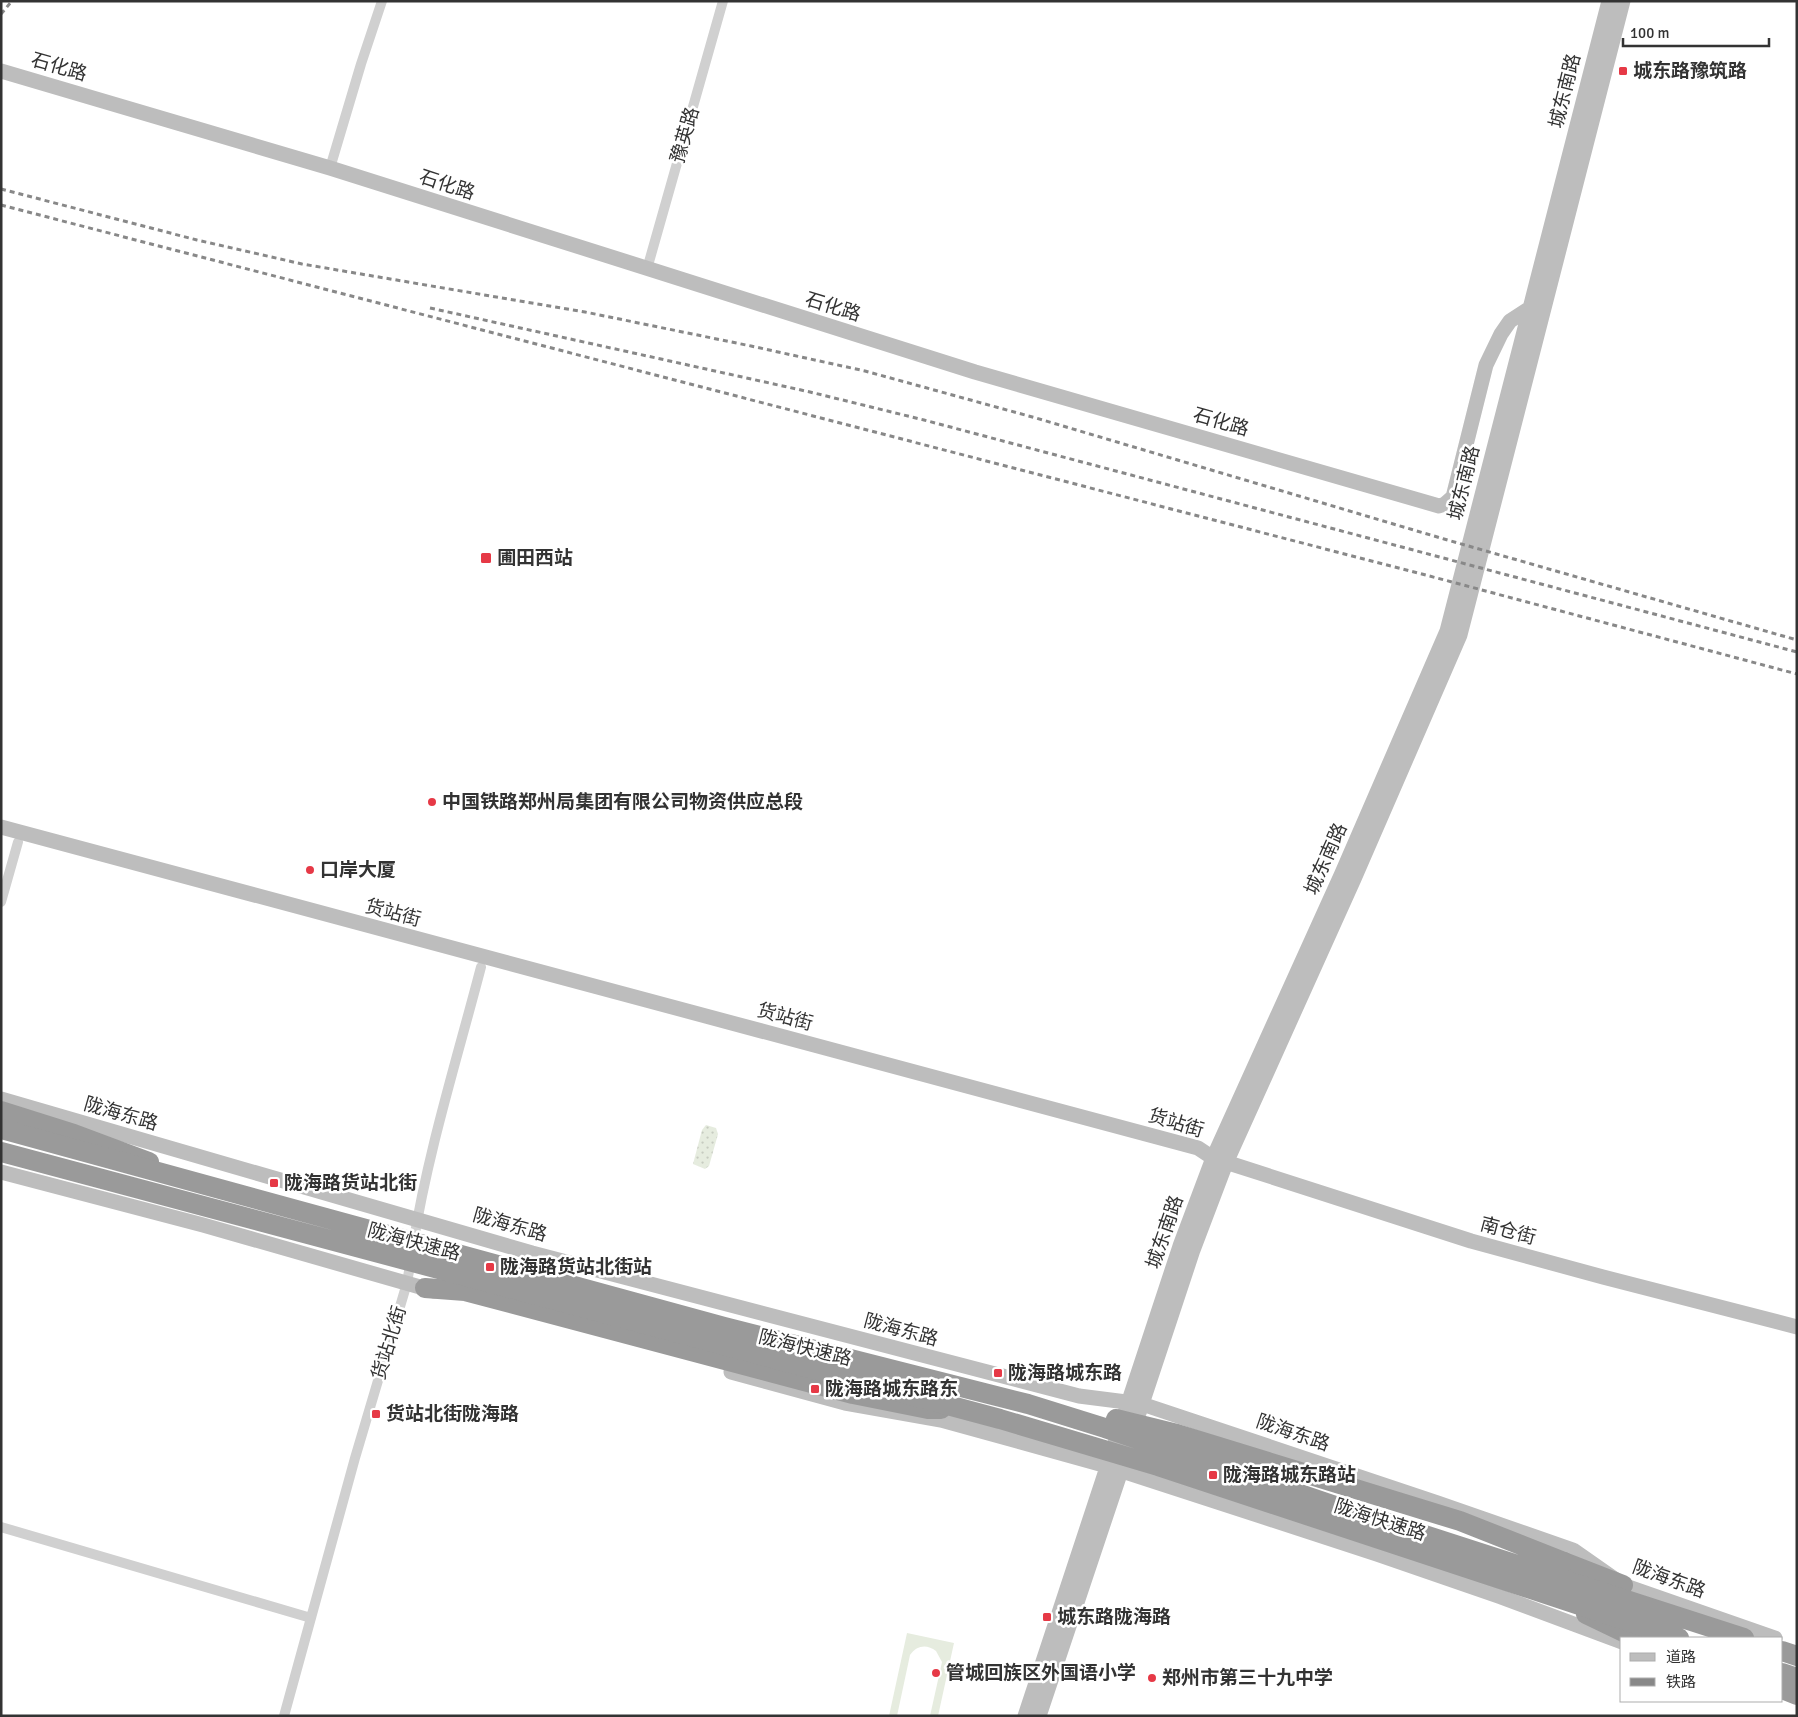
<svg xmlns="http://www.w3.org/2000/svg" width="1798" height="1717" viewBox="0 0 1798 1717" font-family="Signika,'Noto Sans SC',sans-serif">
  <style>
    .grass { fill: url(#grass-dots) }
    .pitch { fill: #e6ecdf }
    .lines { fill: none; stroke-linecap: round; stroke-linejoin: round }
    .street { stroke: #d0d0d0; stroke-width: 10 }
    .secondary { stroke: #bdbdbd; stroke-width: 15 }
    .highway { stroke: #9a9a9a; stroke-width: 20 }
    .rail { stroke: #888; stroke-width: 3; stroke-dasharray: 5 4; stroke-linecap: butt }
    .highway-bridge { stroke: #9a9a9a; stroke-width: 20 }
    .poi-dot { fill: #e63946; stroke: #fff; stroke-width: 2 }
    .labels { text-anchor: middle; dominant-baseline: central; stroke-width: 5; stroke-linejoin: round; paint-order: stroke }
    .street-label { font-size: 19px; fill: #333; stroke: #fff }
    .poi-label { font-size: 19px; font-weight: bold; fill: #333; stroke: #fff; text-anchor: start }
  </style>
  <defs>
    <pattern id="grass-dots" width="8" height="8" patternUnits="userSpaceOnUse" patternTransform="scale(1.25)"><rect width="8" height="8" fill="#e6ecdf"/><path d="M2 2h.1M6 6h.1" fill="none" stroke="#c6cbc0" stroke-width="1.8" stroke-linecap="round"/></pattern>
  </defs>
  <rect width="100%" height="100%" fill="#fff"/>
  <path class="grass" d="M 706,1125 L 716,1128 L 718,1134 L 709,1166 L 705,1169 L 693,1164 L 702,1130 Z"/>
  <path class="pitch" d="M 907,1633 L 954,1643 L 938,1716 L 930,1716 L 942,1662 L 936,1651 C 927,1644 917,1645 910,1655 L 897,1716 L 889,1716 Z"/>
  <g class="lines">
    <path class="street" d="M 330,168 L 361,64 L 382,1
      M 647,269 L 723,1
      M 1,902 L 18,842
      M 413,1245 C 428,1151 457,1059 481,967
      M 1,1527 L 311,1618
      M 284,1716 L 355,1458 L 407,1283 L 411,1259"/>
    <path class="secondary" d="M 1,71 L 330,168 L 975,372 L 1439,506 L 1445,504 L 1453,497 L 1486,365 L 1501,334 L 1510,321 L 1530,308
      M 1,827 L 1198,1148 L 1213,1158 L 1471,1241 L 1603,1277 L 1797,1327
      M 1,1099 L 532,1253 L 1079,1396 L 1142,1404 L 1438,1503 L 1573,1550 L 1623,1585 L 1775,1638
      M 1,1172 L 203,1225 L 434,1291
      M 731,1372 L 845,1403 L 941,1420 L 1107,1466 L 1377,1554 L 1501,1597 L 1622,1642
      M 1139,1413 L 1193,1250 L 1226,1163 L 1354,879 L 1460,635 L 1623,1
      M 1025,1716 L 1180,1246 L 1213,1158 L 1342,873 L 1447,631 L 1609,1
      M 1039,1716 L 1129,1447"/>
    <path class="highway" d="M 1,1111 L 74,1134 L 149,1162
      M 425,1288 L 465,1291 L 853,1394 L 928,1409 L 941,1409
      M 1564,1562 L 1623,1585
      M 1586,1614 L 1636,1638
      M 1782,1651 L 1797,1656
      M 1782,1673 L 1797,1678
      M 1782,1689 L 1797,1695"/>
    <path class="rail" d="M 1,14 L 12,1
      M 1,189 L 197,240 L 302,264 L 585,312 L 751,346 L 865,371 L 1036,418 L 1444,539 L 1797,640
      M 1,205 L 1437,578 L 1797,674
      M 430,308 L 810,392 L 924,420 L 1797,652"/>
    <path class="highway-bridge" d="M 1,1129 L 724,1327 L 1028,1404 L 1105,1428 L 1344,1509 L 1744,1638
      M 1,1152 L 1000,1419 L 1158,1466 L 1679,1638
      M 1116,1419 L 1177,1434 L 1460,1521 L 1564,1562"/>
  </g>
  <g class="poi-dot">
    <rect x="1618" y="66" width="10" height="10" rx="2.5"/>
    <rect x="480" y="552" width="12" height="12" rx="2.5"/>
    <circle cx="432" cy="802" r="5"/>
    <circle cx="310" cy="870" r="5"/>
    <rect x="269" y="1178" width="10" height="10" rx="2.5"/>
    <rect x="485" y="1262" width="10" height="10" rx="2.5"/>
    <rect x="993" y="1368" width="10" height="10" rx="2.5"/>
    <rect x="810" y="1384" width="10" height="10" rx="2.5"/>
    <rect x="371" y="1409" width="10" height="10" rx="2.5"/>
    <rect x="1208" y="1470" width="10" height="10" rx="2.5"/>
    <rect x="1042" y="1612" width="10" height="10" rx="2.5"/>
    <circle cx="936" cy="1673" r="5"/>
    <circle cx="1152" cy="1678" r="5"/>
  </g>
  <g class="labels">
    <g class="street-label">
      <text transform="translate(59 67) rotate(16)">石化路</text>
      <text transform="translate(1565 91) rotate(-76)">城东南路</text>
      <text transform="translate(685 135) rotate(-74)">豫英路</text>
      <text transform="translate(447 185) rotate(18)">石化路</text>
      <text transform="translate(833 307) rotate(17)">石化路</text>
      <text transform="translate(1221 422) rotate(16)">石化路</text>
      <text transform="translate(1464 483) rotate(-76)">城东南路</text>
      <text transform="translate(1326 859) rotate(-66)">城东南路</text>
      <text transform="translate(393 913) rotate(15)">货站街</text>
      <text transform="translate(785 1017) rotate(15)">货站街</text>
      <text transform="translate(121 1114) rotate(16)">陇海东路</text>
      <text transform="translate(1176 1123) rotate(17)">货站街</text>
      <text transform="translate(510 1225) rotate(16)">陇海东路</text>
      <text transform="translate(1508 1231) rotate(15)">南仓街</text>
      <text transform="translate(1165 1232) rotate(-71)">城东南路</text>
      <text transform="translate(414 1242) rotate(15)">陇海快速路</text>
      <text transform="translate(901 1330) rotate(15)">陇海东路</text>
      <text transform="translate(389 1343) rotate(-73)">货站北街</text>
      <text transform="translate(805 1348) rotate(14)">陇海快速路</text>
      <text transform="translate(1293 1433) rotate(19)">陇海东路</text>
      <text transform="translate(1380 1520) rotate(18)">陇海快速路</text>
      <text transform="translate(1669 1579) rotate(20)">陇海东路</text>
    </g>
    <g class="poi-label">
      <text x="1633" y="71">城东路豫筑路</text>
      <text x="497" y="558">圃田西站</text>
      <text x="442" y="802">中国铁路郑州局集团有限公司物资供应总段</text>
      <text x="320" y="870">口岸大厦</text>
      <text x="284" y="1183">陇海路货站北街</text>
      <text x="500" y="1267">陇海路货站北街站</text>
      <text x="1008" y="1373">陇海路城东路</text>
      <text x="825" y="1389">陇海路城东路东</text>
      <text x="386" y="1414">货站北街陇海路</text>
      <text x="1223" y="1475">陇海路城东路站</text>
      <text x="1057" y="1617">城东路陇海路</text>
      <text x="946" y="1673">管城回族区外国语小学</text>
      <text x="1162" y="1678">郑州市第三十九中学</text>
    </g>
  </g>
  <rect width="1798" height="1717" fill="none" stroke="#333333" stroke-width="5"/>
  <rect x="1620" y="1637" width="162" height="65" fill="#ffffff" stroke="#adadad"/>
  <rect x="1630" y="1653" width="25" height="8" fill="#bdbdbd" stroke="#adadad"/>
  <text x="1666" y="1662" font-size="15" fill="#333333">道路</text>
  <rect x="1630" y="1678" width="25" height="8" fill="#888888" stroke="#adadad"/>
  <text x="1666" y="1687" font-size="15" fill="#333333">铁路</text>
  <path d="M1623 38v8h146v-8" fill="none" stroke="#333333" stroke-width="2.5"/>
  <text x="1630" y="38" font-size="15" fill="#333333" stroke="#ffffff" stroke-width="4" paint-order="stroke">100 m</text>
</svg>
